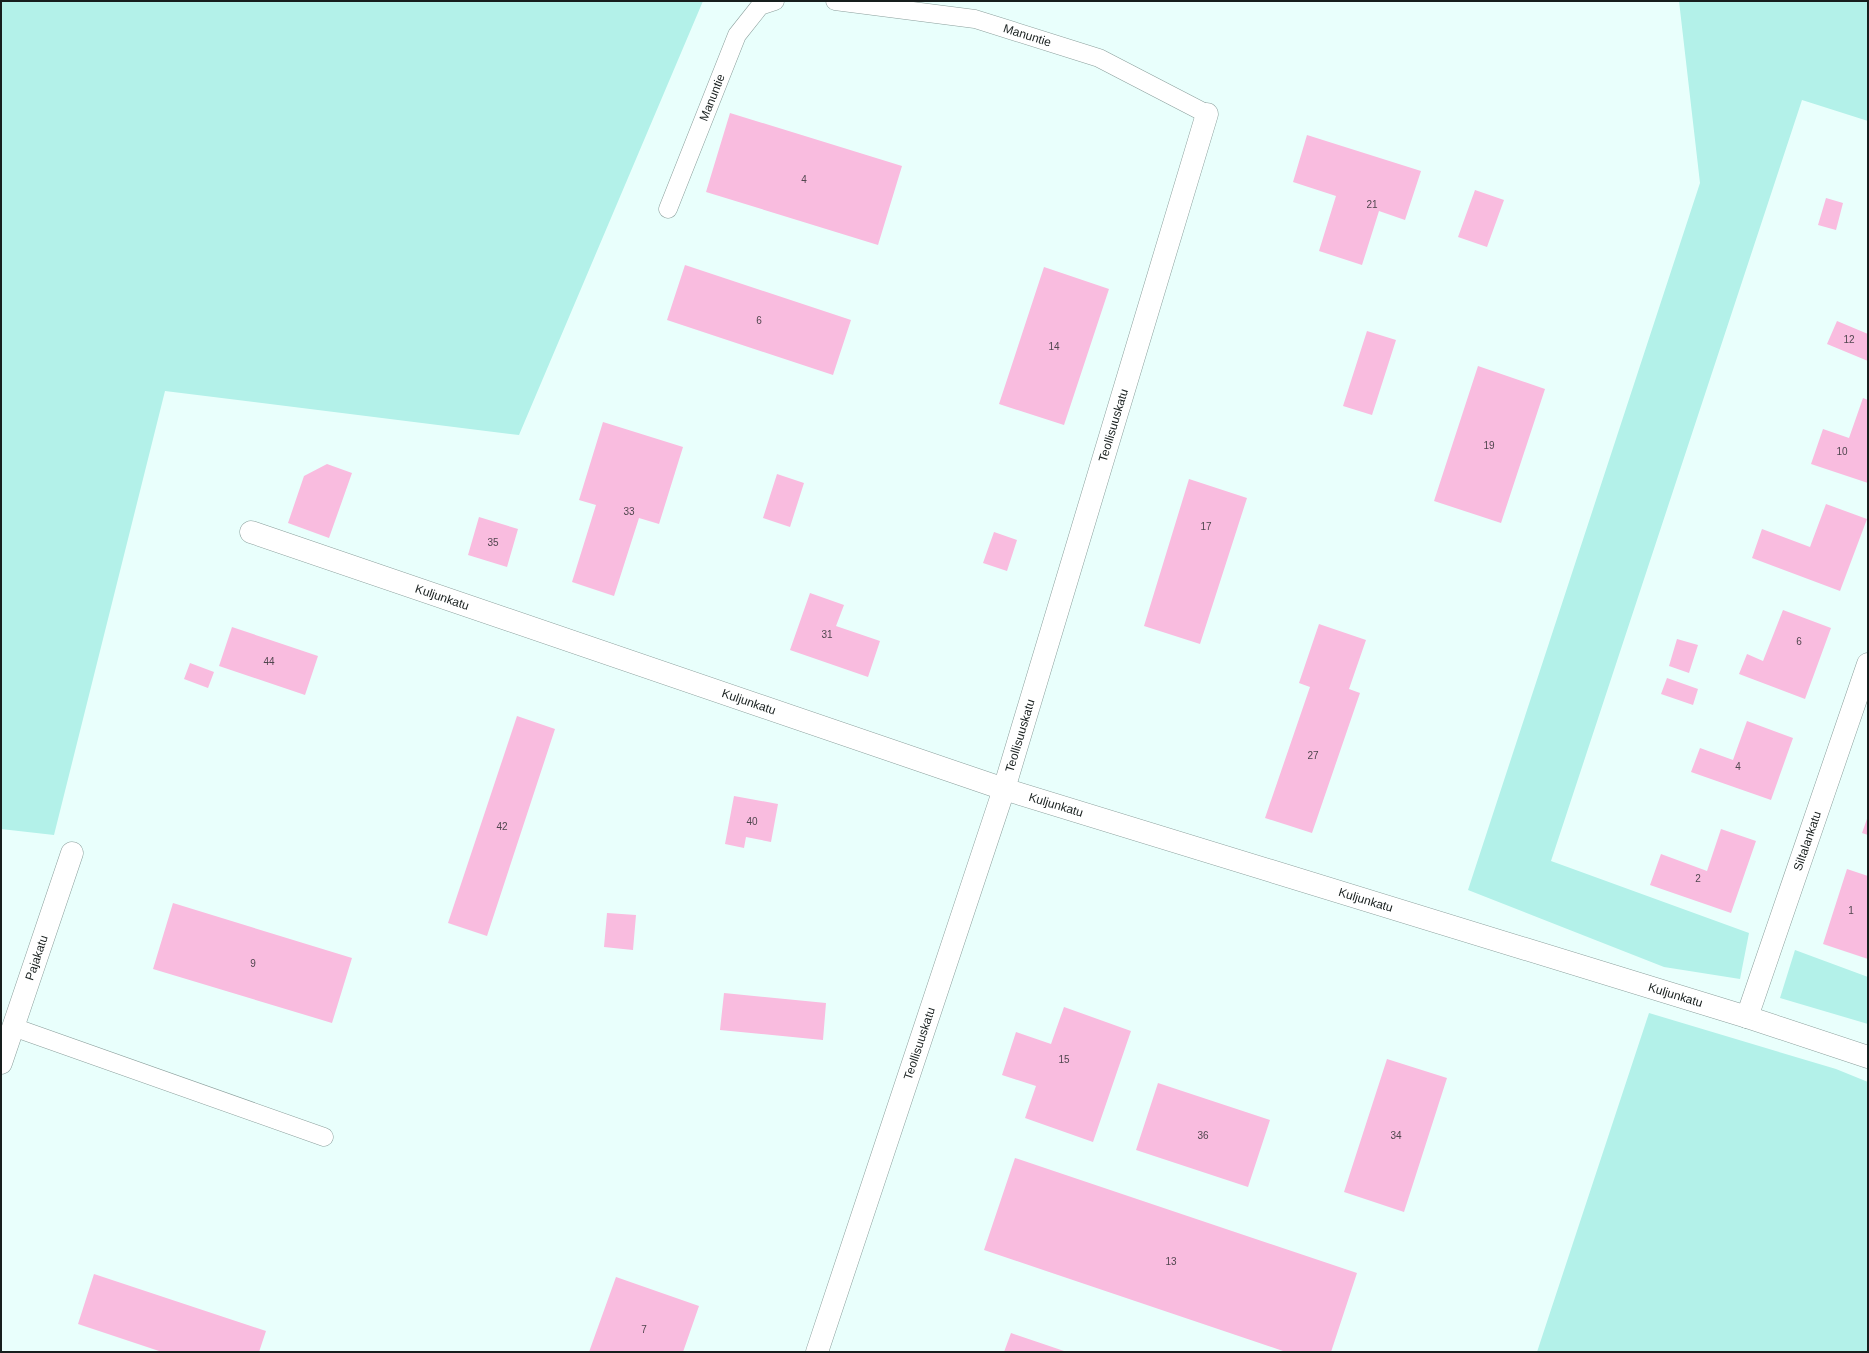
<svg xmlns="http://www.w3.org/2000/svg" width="1869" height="1353" viewBox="0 0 1869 1353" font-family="Helvetica,sans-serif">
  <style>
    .green { fill: #b3f1e9 }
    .building { fill: #f9bcdf }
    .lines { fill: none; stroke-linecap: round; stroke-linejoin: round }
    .service-casing { stroke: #8b9f9c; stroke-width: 19 }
    .minor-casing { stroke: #8b9f9c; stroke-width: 23 }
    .service { stroke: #fff; stroke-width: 18 }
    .minor { stroke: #fff; stroke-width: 22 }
    .labels { text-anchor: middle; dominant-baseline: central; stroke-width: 3; stroke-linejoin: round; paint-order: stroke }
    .number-label { font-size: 10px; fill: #50464e }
    .street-label { font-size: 12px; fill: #171e1d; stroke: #fff }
  </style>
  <rect width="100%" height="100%" fill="#e9fffc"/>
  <path class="green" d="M 1,1 L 703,1 L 519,435 L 165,391 L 54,835 L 1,829 Z
    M 1679,1 L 1868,1 L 1868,121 L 1802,100 L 1551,861 L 1749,933 L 1740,979 L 1664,967 L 1468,890 L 1700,183 Z
    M 1795,950 L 1868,977 L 1868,1024 L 1780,998 Z
    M 1649,1013 L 1836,1069 L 1868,1082 L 1868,1352 L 1537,1352 Z"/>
  <path class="building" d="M 730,113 L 902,166 L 878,245 L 706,192 Z
    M 1307,135 L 1421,171 L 1405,220 L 1379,211 L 1362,265 L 1319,251 L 1336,196 L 1293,182 Z
    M 1475,190 L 1504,200 L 1487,247 L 1458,237 Z
    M 1826,198 L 1843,203 L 1836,230 L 1818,225 Z
    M 685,265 L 851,320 L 833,375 L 667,320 Z
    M 1044,267 L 1109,289 L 1064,425 L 999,404 Z
    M 1837,321 L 1868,334 L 1868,361 L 1827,344 Z
    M 1367,331 L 1396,340 L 1372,415 L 1343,406 Z
    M 1478,366 L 1545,389 L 1501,523 L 1434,501 Z
    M 1863,398 L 1868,400 L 1868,483 L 1811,464 L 1823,429 L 1849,438 Z
    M 603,422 L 683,447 L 659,524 L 639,518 L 614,596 L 572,582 L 596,505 L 579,500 Z
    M 327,464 L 352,473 L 329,538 L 288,523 L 304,476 Z
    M 777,474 L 804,483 L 790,527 L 763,518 Z
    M 1189,479 L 1247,498 L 1200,644 L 1144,626 Z
    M 1826,504 L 1867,519 L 1840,591 L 1752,558 L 1762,529 L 1810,547 Z
    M 479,517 L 518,529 L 507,567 L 468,555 Z
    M 994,532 L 1017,540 L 1007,571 L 983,563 Z
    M 810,593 L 844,605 L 836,626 L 880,641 L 868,677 L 790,650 Z
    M 1783,610 L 1831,628 L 1805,699 L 1739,674 L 1747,654 L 1763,661 Z
    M 1319,624 L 1366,640 L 1349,689 L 1360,693 L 1312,833 L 1265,818 L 1310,687 L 1299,683 Z
    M 232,627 L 318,656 L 305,695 L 219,666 Z
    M 1677,639 L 1698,645 L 1689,673 L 1669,666 Z
    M 190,663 L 214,672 L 208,688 L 184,679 Z
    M 1667,678 L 1698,689 L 1693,705 L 1661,694 Z
    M 517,716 L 555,729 L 487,936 L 448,923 Z
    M 1747,721 L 1793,738 L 1771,800 L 1691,772 L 1700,748 L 1733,760 Z
    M 734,796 L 778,804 L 771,842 L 746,837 L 744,848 L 725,844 Z
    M 1868,816 L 1868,835 L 1862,833 Z
    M 1721,829 L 1756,841 L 1731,913 L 1650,885 L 1661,854 L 1707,871 Z
    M 1847,869 L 1868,876 L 1868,959 L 1823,944 Z
    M 173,903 L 352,958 L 332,1023 L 153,969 Z
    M 607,913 L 636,915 L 633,950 L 604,947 Z
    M 724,993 L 826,1003 L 823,1040 L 720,1030 Z
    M 1064,1007 L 1131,1031 L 1093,1142 L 1025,1118 L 1036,1086 L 1002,1075 L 1016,1032 L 1051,1044 Z
    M 1387,1059 L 1447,1078 L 1404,1212 L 1344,1192 Z
    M 1158,1083 L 1270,1120 L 1248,1187 L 1136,1150 Z
    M 1015,1158 L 1357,1273 L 1331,1352 L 1286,1352 L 984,1250 Z
    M 94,1274 L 266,1331 L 259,1352 L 162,1352 L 78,1324 Z
    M 616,1277 L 699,1306 L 683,1352 L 589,1352 Z
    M 1011,1333 L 1067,1352 L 1004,1352 Z"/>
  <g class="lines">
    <g class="service-casing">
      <g id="service">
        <path id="s1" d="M 835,1 L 975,19 L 1099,58 L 1207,114"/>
        <path id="s2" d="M 668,209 L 737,35 L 760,6 L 775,1"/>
        <path d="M 13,1027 L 324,1137"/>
      </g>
    </g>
    <g class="minor-casing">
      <g id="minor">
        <path id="s3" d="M 251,532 L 1004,789 L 1747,1017 L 1868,1057"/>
        <path id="s4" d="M 1747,1017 L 1868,664"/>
        <path id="s5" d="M 1,1063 L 72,853"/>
        <path id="s6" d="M 817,1352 L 1004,789 L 1207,114"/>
      </g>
    </g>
    <use href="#service" class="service"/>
    <use href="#minor" class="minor"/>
  </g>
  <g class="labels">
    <g class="number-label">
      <text x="804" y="179">4</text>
      <text x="1372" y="204">21</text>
      <text x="759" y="320">6</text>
      <text x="1849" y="339">12</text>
      <text x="1054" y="346">14</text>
      <text x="1489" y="445">19</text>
      <text x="1842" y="451">10</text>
      <text x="629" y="511">33</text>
      <text x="1206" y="526">17</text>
      <text x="493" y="542">35</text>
      <text x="827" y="634">31</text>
      <text x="1799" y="641">6</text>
      <text x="269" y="661">44</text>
      <text x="1313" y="755">27</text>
      <text x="1738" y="766">4</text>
      <text x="752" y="821">40</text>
      <text x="502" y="826">42</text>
      <text x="1698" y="878">2</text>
      <text x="1851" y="910">1</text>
      <text x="253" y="963">9</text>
      <text x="1064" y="1059">15</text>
      <text x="1203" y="1135">36</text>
      <text x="1396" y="1135">34</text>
      <text x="1171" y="1261">13</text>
      <text x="644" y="1329">7</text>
    </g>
    <g class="street-label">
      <text stroke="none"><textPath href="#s1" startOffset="196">Manuntie</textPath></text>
      <text stroke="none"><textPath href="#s2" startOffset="120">Manuntie</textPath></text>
      <text stroke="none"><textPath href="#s6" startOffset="973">Teollisuuskatu</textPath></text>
      <text stroke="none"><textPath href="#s3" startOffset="202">Kuljunkatu</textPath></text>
      <text stroke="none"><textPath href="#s3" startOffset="526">Kuljunkatu</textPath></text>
      <text stroke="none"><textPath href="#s6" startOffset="649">Teollisuuskatu</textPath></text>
      <text stroke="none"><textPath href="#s3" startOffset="850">Kuljunkatu</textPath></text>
      <text stroke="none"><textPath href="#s4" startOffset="186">Siltalankatu</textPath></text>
      <text stroke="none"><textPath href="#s3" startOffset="1174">Kuljunkatu</textPath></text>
      <text stroke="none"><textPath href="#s5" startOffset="111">Pajakatu</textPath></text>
      <text stroke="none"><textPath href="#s3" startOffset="1498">Kuljunkatu</textPath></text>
      <text stroke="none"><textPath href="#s6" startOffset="325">Teollisuuskatu</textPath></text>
    </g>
  </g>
  <rect width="1869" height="1353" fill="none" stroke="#171e1d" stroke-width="4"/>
</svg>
